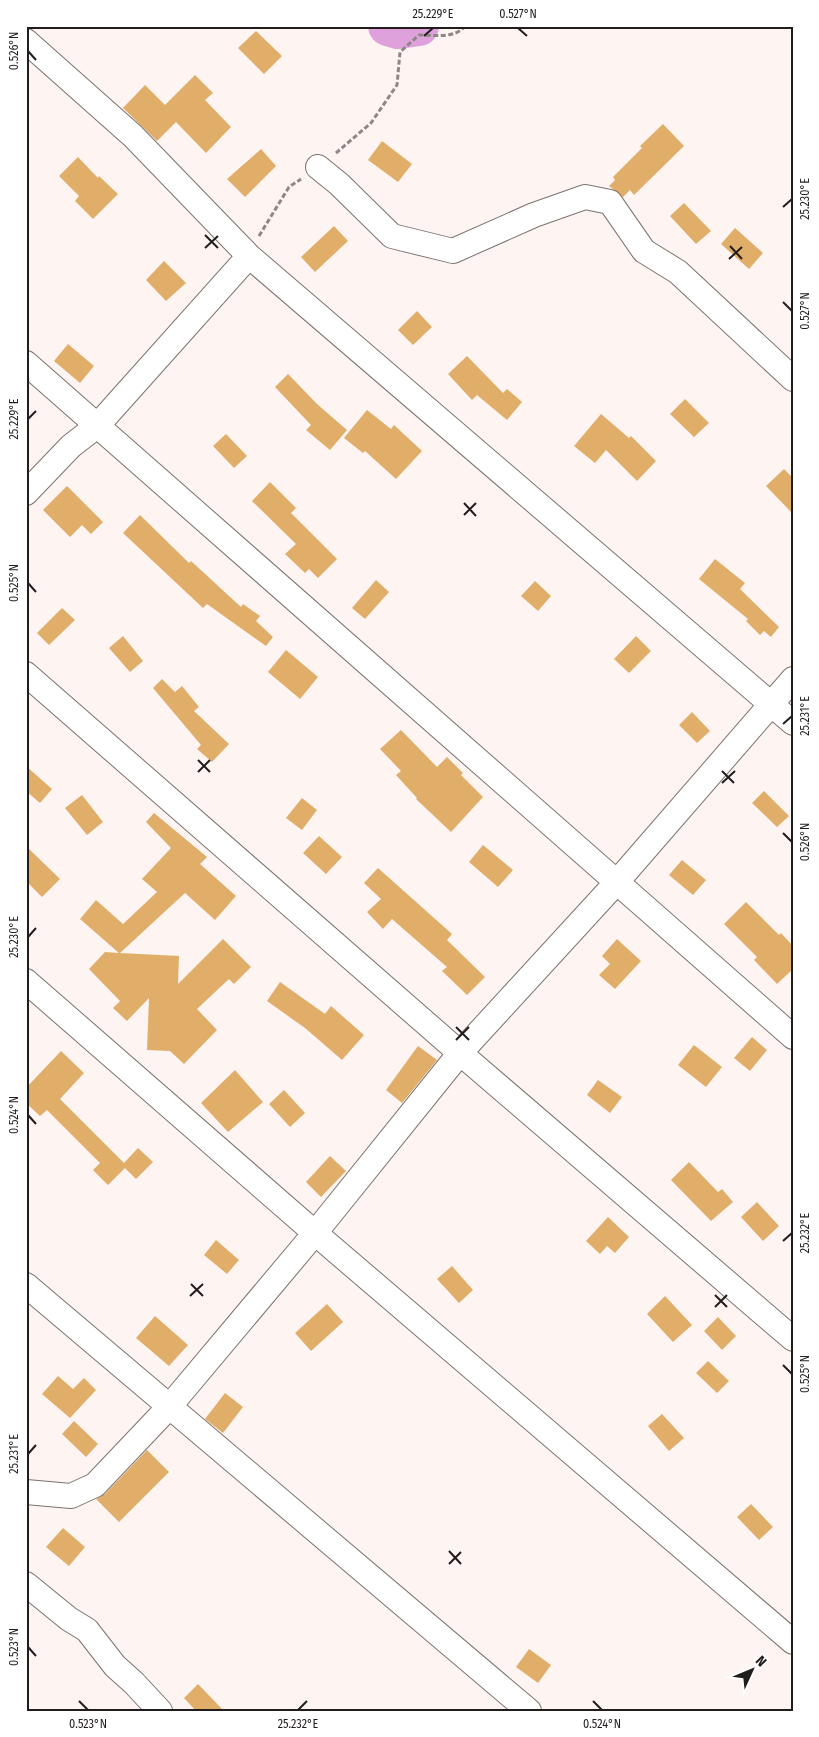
<svg xmlns="http://www.w3.org/2000/svg" width="819" height="1737" viewBox="0 0 819 1737" font-family="'Fira Sans Condensed',sans-serif">
  <style>
    .lines { fill: none; stroke-linecap: round; stroke-linejoin: round }
    .river { stroke: #dea1db; stroke-width: 40 }
    .building { fill: #e1ae6a }
    .minor-casing { stroke: #7c726e; stroke-width: 26 }
    .path { stroke: #8e8785; stroke-width: 3; stroke-dasharray: 5 2.5; stroke-linecap: butt }
    .minor { stroke: #fff; stroke-width: 24 }
    .ticks { fill: none; stroke: #211d1c; stroke-width: 2 }
    .neatline { fill: none; stroke: #211d1c; stroke-width: 2 }
    .ticks-label { font-size: 12px; text-anchor: middle; fill: #211d1c }
  </style>
  <rect width="100%" height="100%" fill="#fef4f2"/>
  <g class="lines">
    <path class="river" d="M 388,26 L 398,29 L 419,26"/>
  </g>
  <path class="building" d="M 256,31 L 282,56 L 264,74 L 238,48 Z
    M 195,75 L 213,93 L 205,100 L 231,127 L 206,153 L 176,122 L 157,141 L 123,108 L 145,85 L 165,105 Z
    M 663,124 L 684,146 L 634,195 L 630,190 L 623,197 L 609,186 L 615,180 L 613,177 L 642,148 L 640,146 Z
    M 382,141 L 412,164 L 398,182 L 368,160 Z
    M 261,149 L 276,166 L 245,197 L 227,179 Z
    M 78,157 L 98,178 L 99,176 L 118,194 L 93,219 L 75,201 L 79,196 L 59,176 Z
    M 684,203 L 711,231 L 696,244 L 670,216 Z
    M 334,226 L 348,241 L 315,272 L 301,257 Z
    M 735,228 L 763,253 L 749,269 L 721,244 Z
    M 164,261 L 186,283 L 166,301 L 146,280 Z
    M 417,311 L 432,327 L 413,345 L 398,330 Z
    M 68,344 L 94,366 L 80,383 L 54,361 Z
    M 467,356 L 503,393 L 507,389 L 522,402 L 507,420 L 477,395 L 472,400 L 448,374 Z
    M 288,374 L 317,404 L 347,430 L 330,450 L 306,430 L 311,425 L 275,387 Z
    M 685,399 L 709,423 L 694,437 L 670,414 Z
    M 367,410 L 391,429 L 394,425 L 422,451 L 396,479 L 365,451 L 363,453 L 344,438 Z
    M 601,414 L 629,438 L 631,436 L 656,461 L 637,481 L 606,450 L 595,463 L 574,446 Z
    M 226,434 L 247,456 L 234,468 L 213,446 Z
    M 784,469 L 793,478 L 793,514 L 766,486 Z
    M 270,482 L 296,508 L 291,513 L 337,559 L 318,578 L 309,569 L 305,573 L 285,554 L 296,544 L 252,501 Z
    M 67,486 L 103,522 L 91,534 L 82,525 L 70,537 L 43,510 Z
    M 140,515 L 189,563 L 191,561 L 241,607 L 243,604 L 260,616 L 256,621 L 273,637 L 266,646 L 207,604 L 203,608 L 123,533 Z
    M 715,559 L 745,583 L 740,589 L 779,627 L 771,637 L 764,631 L 760,635 L 746,621 L 748,619 L 699,579 Z
    M 376,580 L 389,592 L 365,619 L 352,608 Z
    M 535,581 L 551,596 L 538,611 L 521,596 Z
    M 62,608 L 75,620 L 49,645 L 37,633 Z
    M 123,636 L 143,661 L 130,672 L 109,648 Z
    M 636,636 L 651,651 L 629,673 L 614,659 Z
    M 286,650 L 318,677 L 300,699 L 268,672 Z
    M 162,679 L 175,692 L 182,686 L 199,707 L 194,711 L 229,744 L 212,762 L 197,749 L 201,745 L 153,688 Z
    M 692,712 L 710,731 L 697,743 L 679,725 Z
    M 401,730 L 437,767 L 447,757 L 463,773 L 461,775 L 483,797 L 451,832 L 416,799 L 417,798 L 396,775 L 401,771 L 380,749 Z
    M 26,766 L 52,789 L 40,803 L 26,791 Z
    M 764,791 L 789,816 L 777,827 L 752,803 Z
    M 82,795 L 103,822 L 87,835 L 65,808 Z
    M 302,798 L 317,810 L 302,830 L 286,818 Z
    M 154,813 L 207,857 L 200,864 L 236,896 L 215,920 L 185,893 L 120,953 L 179,956 L 178,984 L 223,939 L 251,967 L 234,984 L 229,979 L 197,1009 L 217,1030 L 184,1064 L 170,1051 L 147,1050 L 149,998 L 127,1021 L 113,1008 L 120,1001 L 89,969 L 105,952 L 119,953 L 80,919 L 96,900 L 123,924 L 157,892 L 142,879 L 171,848 L 146,822 Z
    M 319,836 L 342,857 L 326,874 L 303,853 Z
    M 483,845 L 513,870 L 498,887 L 469,862 Z
    M 26,846 L 60,879 L 42,897 L 26,881 Z
    M 682,860 L 706,880 L 693,895 L 669,875 Z
    M 378,868 L 452,934 L 447,940 L 485,977 L 467,995 L 442,971 L 447,967 L 392,919 L 383,929 L 367,912 L 381,899 L 364,883 Z
    M 746,902 L 779,935 L 781,933 L 793,946 L 793,969 L 777,984 L 754,960 L 757,957 L 724,924 Z
    M 617,939 L 641,961 L 615,989 L 599,975 L 610,964 L 602,956 Z
    M 280,982 L 325,1014 L 331,1006 L 364,1035 L 342,1060 L 305,1028 L 267,1001 Z
    M 752,1037 L 767,1050 L 750,1071 L 734,1058 Z
    M 694,1045 L 722,1067 L 706,1087 L 678,1065 Z
    M 418,1046 L 437,1060 L 402,1103 L 386,1090 Z
    M 61,1051 L 84,1073 L 60,1099 L 124,1163 L 138,1148 L 153,1162 L 136,1179 L 125,1168 L 108,1185 L 93,1170 L 100,1163 L 47,1110 L 40,1116 L 26,1103 L 26,1088 Z
    M 235,1070 L 263,1102 L 228,1132 L 201,1103 Z
    M 598,1080 L 622,1097 L 610,1113 L 587,1095 Z
    M 284,1090 L 305,1113 L 290,1127 L 269,1104 Z
    M 330,1156 L 346,1171 L 321,1197 L 306,1182 Z
    M 689,1162 L 718,1192 L 722,1189 L 733,1202 L 711,1221 L 671,1180 Z
    M 757,1202 L 779,1226 L 763,1241 L 741,1217 Z
    M 608,1217 L 629,1237 L 615,1253 L 607,1246 L 600,1254 L 586,1241 Z
    M 216,1240 L 239,1260 L 227,1274 L 204,1255 Z
    M 452,1266 L 473,1290 L 459,1303 L 437,1279 Z
    M 665,1296 L 692,1325 L 673,1342 L 647,1314 Z
    M 327,1304 L 343,1322 L 311,1351 L 295,1333 Z
    M 155,1316 L 188,1345 L 169,1366 L 136,1338 Z
    M 718,1317 L 736,1336 L 722,1350 L 704,1331 Z
    M 708,1361 L 729,1381 L 717,1393 L 696,1373 Z
    M 58,1376 L 73,1389 L 84,1378 L 96,1390 L 70,1418 L 42,1394 Z
    M 225,1393 L 243,1407 L 223,1433 L 205,1419 Z
    M 662,1414 L 684,1438 L 669,1451 L 648,1426 Z
    M 74,1421 L 98,1444 L 86,1457 L 62,1434 Z
    M 147,1450 L 169,1472 L 119,1522 L 96,1499 L 105,1494 Z
    M 751,1504 L 773,1527 L 759,1540 L 737,1517 Z
    M 63,1528 L 85,1547 L 69,1566 L 46,1547 Z
    M 529,1649 L 551,1665 L 538,1683 L 516,1667 Z
    M 198,1684 L 224,1711 L 196,1711 L 184,1698 Z"/>
  <g class="lines">
    <g class="minor-casing">
      <path id="minor" d="M 26,41 L 133,136 L 249,256 L 793,723
        M 318,167 L 339,184 L 392,236 L 453,251 L 534,215 L 585,197 L 610,202 L 644,251 L 678,272 L 793,379
        M 26,363 L 793,1037
        M 26,493 L 71,446 L 97,426 L 249,256
        M 26,674 L 460,1053 L 793,1339
        M 26,981 L 315,1233 L 793,1642
        M 26,1285 L 529,1711
        M 26,1492 L 71,1496 L 95,1485 L 169,1407 L 315,1233 L 460,1053 L 616,883 L 793,679
        M 26,1584 L 69,1619 L 87,1630 L 115,1666 L 134,1683 L 160,1711"/>
    </g>
    <path class="path" d="M 336,153 L 371,123 L 397,85 L 400,52 L 419,35 C 434,35 455,39 465,26
      M 259,236 L 289,187 L 301,179"/>
    <use href="#minor" class="minor"/>
  </g>
  <path class="ticks" d="M 518,28 L 527,36M 424,36 L 433,28M 28,51 L 36,60M 783,207 L 792,199M 205,235 L 218,248M 730,246 L 742,259M 205,248 L 218,236M 729,259 L 742,247M 783,302 L 792,311M 28,419 L 36,411M 464,503 L 476,516M 464,515 L 476,503M 28,583 L 36,592M 783,724 L 792,716M 198,760 L 210,772M 722,771 L 734,783M 198,772 L 210,760M 722,783 L 735,771M 783,833 L 792,842M 28,937 L 36,928M 456,1027 L 469,1040M 456,1040 L 469,1027M 28,1115 L 36,1124M 783,1241 L 792,1233M 191,1284 L 203,1296M 715,1295 L 727,1307M 190,1296 L 203,1284M 715,1307 L 727,1295M 783,1365 L 792,1374M 28,1454 L 36,1445M 449,1551 L 461,1564M 449,1564 L 461,1552M 28,1647 L 36,1656M 79,1701 L 88,1710M 593,1701 L 602,1710M 298,1710 L 307,1701"/>
  <rect width="819" height="1737" fill="none" stroke="#ffffff" stroke-width="55"/>
  <g transform="translate(752 1670) rotate(46)" stroke="#ffffff" stroke-width="4" paint-order="stroke">
  <path d="M0-4L9 19L0 12L-9 19Z" fill="#211d1c"/>
  <text y="-8" font-size="14" font-weight="bold" text-anchor="middle" fill="#211d1c">N</text>
  </g>
  <rect x="28" y="28" width="764" height="1682" class="neatline"/>
  <g class="ticks-label">
    <text x="433" y="18">25.229°E</text>
    <text x="518" y="18">0.527°N</text>
    <text transform="translate(14 51) rotate(-90)" y="4">0.526°N</text>
    <text transform="translate(805 199) rotate(-90)" y="4">25.230°E</text>
    <text transform="translate(805 311) rotate(-90)" y="4">0.527°N</text>
    <text transform="translate(14 419) rotate(-90)" y="4">25.229°E</text>
    <text transform="translate(14 583) rotate(-90)" y="4">0.525°N</text>
    <text transform="translate(805 716) rotate(-90)" y="4">25.231°E</text>
    <text transform="translate(805 842) rotate(-90)" y="4">0.526°N</text>
    <text transform="translate(14 937) rotate(-90)" y="4">25.230°E</text>
    <text transform="translate(14 1115) rotate(-90)" y="4">0.524°N</text>
    <text transform="translate(805 1233) rotate(-90)" y="4">25.232°E</text>
    <text transform="translate(805 1374) rotate(-90)" y="4">0.525°N</text>
    <text transform="translate(14 1454) rotate(-90)" y="4">25.231°E</text>
    <text transform="translate(14 1647) rotate(-90)" y="4">0.523°N</text>
    <text x="88" y="1728">0.523°N</text>
    <text x="298" y="1728">25.232°E</text>
    <text x="602" y="1728">0.524°N</text>
  </g>
</svg>
